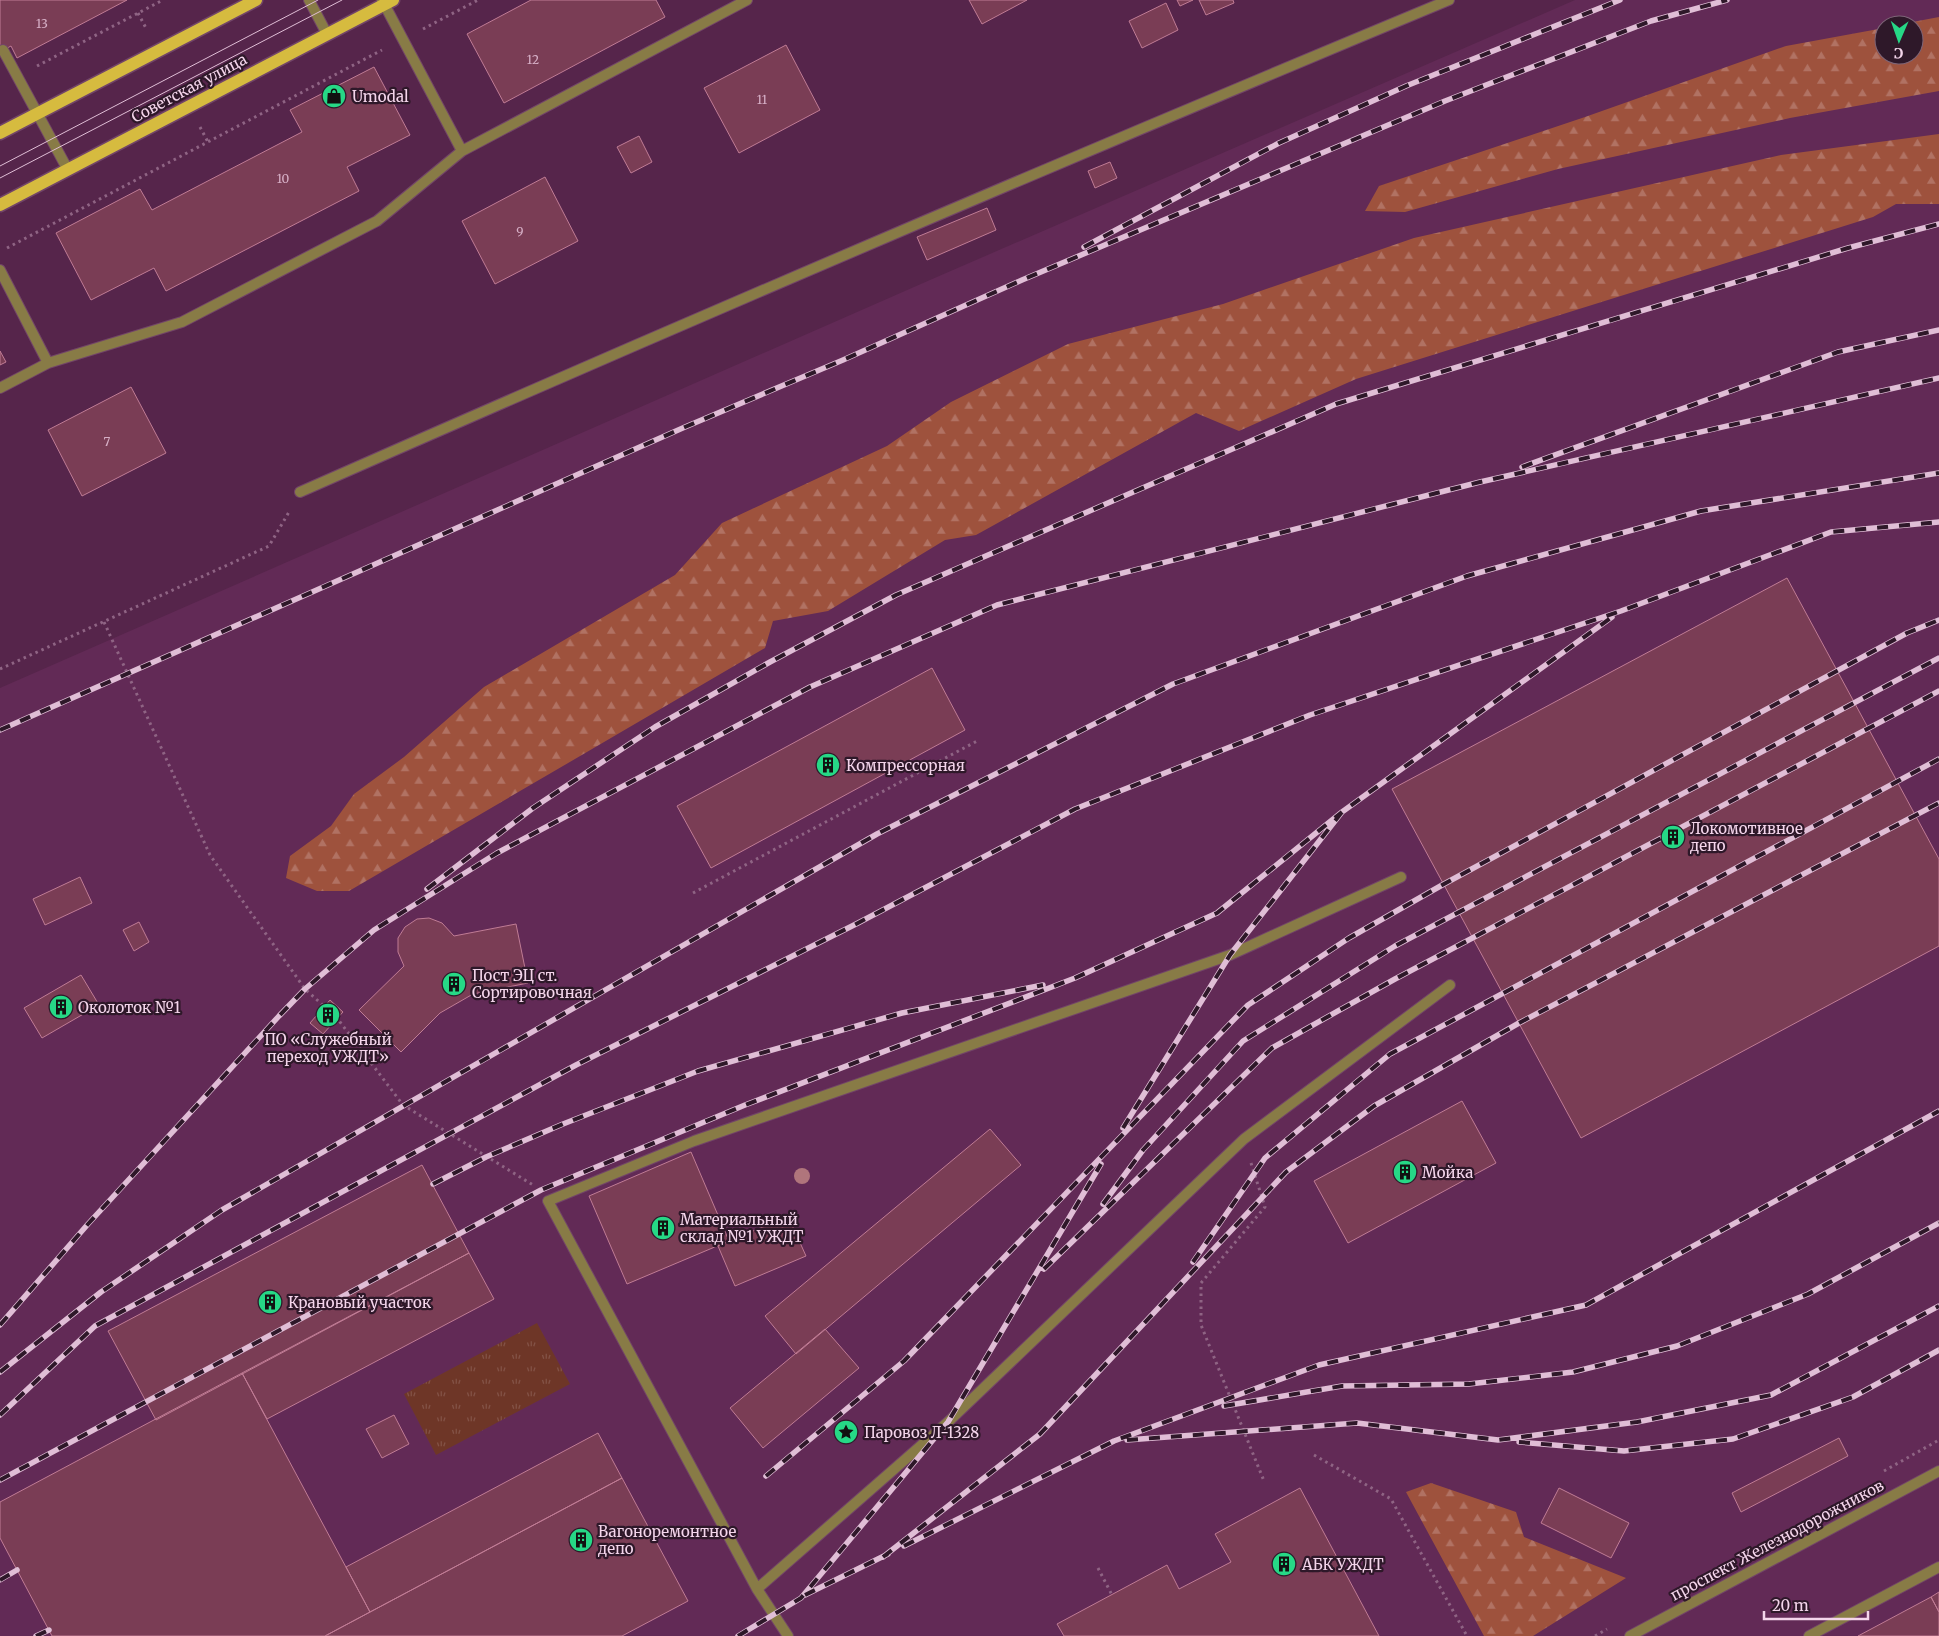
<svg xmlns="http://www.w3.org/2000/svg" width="1939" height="1636" viewBox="0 0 1939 1636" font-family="Merriweather,serif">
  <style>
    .built { fill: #622a56; fill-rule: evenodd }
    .grass { fill: url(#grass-tufts) }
    .forest { fill: url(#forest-firs) }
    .building { fill: #7a3d55; stroke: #c07c95 }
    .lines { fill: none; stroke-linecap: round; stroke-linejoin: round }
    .lane-casing { stroke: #724568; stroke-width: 12 }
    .street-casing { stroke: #724568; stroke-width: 12 }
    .primary-casing { stroke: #724568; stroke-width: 15 }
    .path { stroke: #8f6484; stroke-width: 3; stroke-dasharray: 2.5 4; stroke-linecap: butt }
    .lane { stroke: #887b46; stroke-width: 10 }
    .street { stroke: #887b46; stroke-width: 10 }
    .primary { stroke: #d6bb3f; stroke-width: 12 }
    .tram { stroke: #e0bed6; stroke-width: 1 }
    .rail-casing { stroke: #e0bed6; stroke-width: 5.5 }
    .rail { stroke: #2e1829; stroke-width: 4; stroke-dasharray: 11; stroke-linecap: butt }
    .tree { fill: #b0757c }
    .labels { text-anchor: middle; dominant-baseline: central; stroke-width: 4.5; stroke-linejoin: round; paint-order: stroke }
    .number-label { font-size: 12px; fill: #d6afc6 }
    .street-label { font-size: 15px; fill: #f4d5eb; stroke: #2e1829 }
    .poi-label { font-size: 15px; fill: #f4d5eb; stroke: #2e1829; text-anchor: start }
  </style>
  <defs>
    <pattern id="grass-tufts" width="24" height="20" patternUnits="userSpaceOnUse" patternTransform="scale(1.25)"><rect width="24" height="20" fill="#6e3627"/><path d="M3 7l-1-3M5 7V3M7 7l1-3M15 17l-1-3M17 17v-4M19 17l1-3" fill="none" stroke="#835246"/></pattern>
    <pattern id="forest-firs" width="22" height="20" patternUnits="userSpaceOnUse" patternTransform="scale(1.25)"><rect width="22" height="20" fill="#9e523d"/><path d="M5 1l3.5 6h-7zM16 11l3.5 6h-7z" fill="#b17263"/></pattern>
  </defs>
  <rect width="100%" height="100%" fill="#56254b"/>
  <path class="built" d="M 1575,0 L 1939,0 L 1939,1636 L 0,1636 L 0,688 L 930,280 ZM 1884,25 L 1914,25 L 1914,55 L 1884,55 Z"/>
  <path class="grass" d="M 537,1323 L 570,1384 L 436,1455 L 404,1394 Z"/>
  <path class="forest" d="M 1939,17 L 1939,91 L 1790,118 L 1558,169 L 1405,212 L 1365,211 L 1379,186 L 1585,117 L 1786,46 L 1884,28 L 1884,55 L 1914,55 L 1914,25 L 1897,25 Z
    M 1939,134 L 1939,204 L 1896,204 L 1873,217 L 1356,379 L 1239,431 L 1196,413 L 976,535 L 945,540 L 828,611 L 773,621 L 765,648 L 349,891 L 317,891 L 286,878 L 290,856 L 331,826 L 354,794 L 404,757 L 484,687 L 675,575 L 722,523 L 887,446 L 951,402 L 1068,344 L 1223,304 L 1414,238 L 1781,155 Z
    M 1431,1483 L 1516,1512 L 1524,1537 L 1626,1578 L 1533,1636 L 1484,1636 L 1406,1492 Z"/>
  <path class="building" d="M 0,0 L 127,0 L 17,58 L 11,46 L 0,52 Z
    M 531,0 L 656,0 L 665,17 L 504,103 L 467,34 Z
    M 969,0 L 1027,0 L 982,24 Z
    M 1177,0 L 1193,0 L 1180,6 Z
    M 1199,0 L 1233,0 L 1234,3 L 1206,15 Z
    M 1166,3 L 1178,30 L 1142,48 L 1129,21 Z
    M 786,45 L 820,110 L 739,153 L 704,88 Z
    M 374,67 L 410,135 L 347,167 L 359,191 L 166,291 L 154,268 L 91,300 L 56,233 L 140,189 L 152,210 L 302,132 L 290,110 Z
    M 639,136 L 652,162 L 631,173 L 617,147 Z
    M 1110,162 L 1117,178 L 1095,188 L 1088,171 Z
    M 545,177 L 578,241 L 495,284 L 462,221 Z
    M 987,208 L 996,230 L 927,260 L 917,237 Z
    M 0,351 L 6,362 L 0,365 Z
    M 131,387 L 166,453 L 82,496 L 48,430 Z
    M 1787,578 L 1939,859 L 1939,946 L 1581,1138 L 1392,789 Z
    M 932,668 L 965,730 L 711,868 L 677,806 Z
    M 80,877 L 92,903 L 45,925 L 33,899 Z
    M 429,918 L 442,923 L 454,936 L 516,924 L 528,983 L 473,994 L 440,1013 L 401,1052 L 359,1010 L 404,966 L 398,952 L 398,938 L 405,927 L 417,919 Z
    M 139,922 L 149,942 L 134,951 L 123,930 Z
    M 81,975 L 99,1005 L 42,1038 L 24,1008 Z
    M 330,1000 L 343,1012 L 323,1034 L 310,1023 Z
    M 1462,1101 L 1496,1163 L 1348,1243 L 1314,1181 Z
    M 990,1129 L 1021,1165 L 796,1354 L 765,1316 Z
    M 691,1152 L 729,1241 L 627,1284 L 589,1196 Z
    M 422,1165 L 469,1253 L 156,1420 L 108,1331 Z
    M 788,1216 L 806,1256 L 735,1286 L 718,1246 Z
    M 469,1253 L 494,1299 L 267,1419 L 242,1373 Z
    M 825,1329 L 859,1368 L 763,1448 L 730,1408 Z
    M 242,1373 L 370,1612 L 325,1636 L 52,1636 L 0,1538 L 0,1502 Z
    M 394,1415 L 409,1444 L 382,1458 L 366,1429 Z
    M 598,1433 L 622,1478 L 370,1612 L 346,1567 Z
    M 1839,1438 L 1848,1456 L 1741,1512 L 1732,1493 Z
    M 622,1478 L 688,1601 L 622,1636 L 325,1636 Z
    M 1300,1488 L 1379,1636 L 1064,1636 L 1057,1624 L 1167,1565 L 1179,1589 L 1231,1562 L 1215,1534 Z
    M 1559,1488 L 1629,1523 L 1611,1558 L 1541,1523 Z
    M 1939,1592 L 1939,1612 L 1931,1597 Z
    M 1931,1597 L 1939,1612 L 1939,1636 L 1858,1636 Z"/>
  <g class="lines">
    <g class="lane-casing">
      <path id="lane" d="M 309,0 L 327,34
        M 382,0 L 462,151
        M 3,50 L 68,170
        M 0,270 L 48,363
        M 0,388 L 48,363 L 182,322 L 377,221 L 462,151 L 747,0
        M 300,492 C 681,324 1064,160 1449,0
        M 757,1589 L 948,1422 L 1244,1139 L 1450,985
        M 788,1636 L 757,1589 L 548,1201 L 694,1141 L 1230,955 L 1401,877
        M 1809,1636 L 1939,1567"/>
    </g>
    <g class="street-casing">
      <path id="street" d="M 1630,1636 L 1939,1471"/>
    </g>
    <g class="primary-casing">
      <path id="primary" d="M 0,133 L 256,0
        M 0,205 L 393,0"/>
    </g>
    <path class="path" d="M 138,13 L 147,30
      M 423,29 L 478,0
      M 37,66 L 163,0
      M 200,127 L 208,142
      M 7,248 L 382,50
      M 104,622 L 210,855 L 305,989 L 337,1018 L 403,1105 L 533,1185
      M 0,669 L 269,546 L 289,512
      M 693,893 L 979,740
      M 1251,1163 L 1265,1207 L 1201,1283 L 1201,1325 L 1264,1481
      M 1314,1455 L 1391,1499 L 1467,1636
      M 1884,1471 L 1939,1440
      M 1098,1568 L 1112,1595
      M 1595,1636 L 1607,1629"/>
    <use href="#lane" class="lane"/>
    <use href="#street" class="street"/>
    <use href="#primary" class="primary"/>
    <path class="tram" d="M 0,166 L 318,0
      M 0,178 L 342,0"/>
    <g class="rail-casing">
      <path id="rail" d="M 1084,247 L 1279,143 L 1406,86 L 1620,0
        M 1522,467 L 1838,352 L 1939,330
        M 0,730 L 685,427 L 843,360 L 1022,280 L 1445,101 L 1651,21 L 1727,0
        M 427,889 L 533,808 L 655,727 L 770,662 L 896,595 L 1336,404 L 1848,248 L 1939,224
        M 1123,1128 L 1230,955 L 1342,812 L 1612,617
        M 433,1184 L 486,1157 L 563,1124 L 698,1071 L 902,1013 L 1043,985
        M 1103,1204 L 1143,1150 L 1243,1041 L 1395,946 L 1939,658
        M 1193,1262 L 1265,1158 L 1390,1054 L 1939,759
        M 1044,1269 L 1272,1048 L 1395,979 L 1939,691
        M 0,1325 L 88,1224 L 279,1016 L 305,989 L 374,930 L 497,853 L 810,687 L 997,605 L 1480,482 L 1939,378
        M 0,1372 L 101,1292 L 222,1210 L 877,834 L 1173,684 L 1467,576 L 1701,511 L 1939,473
        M 1224,1406 L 1342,1386 L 1469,1384 L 1573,1372 L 1677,1346 L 1808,1294 L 1939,1223
        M 0,1415 L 95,1326 L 576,1065 L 858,923 L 1075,809 L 1310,715 L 1621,611 L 1831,532 L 1939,522
        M 1127,1440 L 1357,1423 L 1498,1440 L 1637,1422 L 1771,1395 L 1939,1306
        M 1519,1442 L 1624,1451 L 1733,1439 L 1853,1397 L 1939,1350
        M 766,1476 L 904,1361 L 1248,1005 L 1349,938 L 1444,884 L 1907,633 L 1939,620
        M 0,1480 L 541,1190 L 745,1105 L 1075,978 L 1217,913 L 1342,812
        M 904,1546 L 1114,1441 L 1319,1365 L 1586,1305 L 1939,1111
        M 883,1557 L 1040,1434 L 1286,1172 L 1374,1106 L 1519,1023 L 1939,803
        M 0,1580 L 17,1570
        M 805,1595 L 888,1554
        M 36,1636 L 49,1630
        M 738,1636 L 801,1598 L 948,1422 L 1101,1164"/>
    </g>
    <use href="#rail" class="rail"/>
  </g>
  <circle class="tree" cx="802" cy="1176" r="8"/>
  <defs>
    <g id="shop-disc" transform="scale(1.25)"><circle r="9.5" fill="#26d886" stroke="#2e1829"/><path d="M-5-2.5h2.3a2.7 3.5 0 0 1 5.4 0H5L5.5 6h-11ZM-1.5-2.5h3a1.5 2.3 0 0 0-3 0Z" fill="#111"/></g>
    <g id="building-disc" transform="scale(1.25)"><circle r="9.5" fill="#26d886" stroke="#2e1829"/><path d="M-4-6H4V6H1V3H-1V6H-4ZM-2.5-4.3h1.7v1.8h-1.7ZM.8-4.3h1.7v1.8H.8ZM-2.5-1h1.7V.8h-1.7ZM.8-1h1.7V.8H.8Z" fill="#111"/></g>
    <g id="sight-disc" transform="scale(1.25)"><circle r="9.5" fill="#26d886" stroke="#2e1829"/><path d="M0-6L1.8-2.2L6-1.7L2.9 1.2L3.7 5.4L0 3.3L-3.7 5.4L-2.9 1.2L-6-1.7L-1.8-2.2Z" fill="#111"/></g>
  </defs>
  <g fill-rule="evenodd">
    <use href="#shop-disc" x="334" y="96"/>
    <use href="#building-disc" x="828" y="765"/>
    <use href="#building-disc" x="1673" y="837"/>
    <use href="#building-disc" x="454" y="984"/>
    <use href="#building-disc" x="61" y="1007"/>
    <use href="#building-disc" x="328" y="1015"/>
    <use href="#building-disc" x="1405" y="1172"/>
    <use href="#building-disc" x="663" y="1228"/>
    <use href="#building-disc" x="270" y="1302"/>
    <use href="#sight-disc" x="846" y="1432"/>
    <use href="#building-disc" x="581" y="1540"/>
    <use href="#building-disc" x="1284" y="1564"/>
  </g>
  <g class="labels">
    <g class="number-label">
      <text x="42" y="23">13</text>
      <text x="533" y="59">12</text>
      <text x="762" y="99">11</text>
      <text x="283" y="178">10</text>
      <text x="520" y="231">9</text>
      <text x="107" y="441">7</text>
    </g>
    <g class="street-label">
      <text transform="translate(189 88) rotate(-28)">Советская улица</text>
      <text transform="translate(1777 1540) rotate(-28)">проспект Железнодорожников</text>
    </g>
    <g class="poi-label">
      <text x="352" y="96">Umodal</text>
      <text x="846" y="765">Компрессорная</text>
      <text x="1690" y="828">Локомотивное<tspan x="1690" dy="17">депо</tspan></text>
      <text x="472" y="975">Пост ЭЦ ст.<tspan x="472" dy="17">Сортировочная</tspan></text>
      <text x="78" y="1007">Околоток №1</text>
      <text x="328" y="1039" text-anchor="middle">ПО «Служебный<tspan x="328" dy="17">переход УЖДТ»</tspan></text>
      <text x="1422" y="1172">Мойка</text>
      <text x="680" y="1219">Материальный<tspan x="680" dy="17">склад №1 УЖДТ</tspan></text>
      <text x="288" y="1302">Крановый участок</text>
      <text x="864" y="1432">Паровоз Л-1328</text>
      <text x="598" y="1531">Вагоноремонтное<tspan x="598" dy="17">депо</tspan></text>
      <text x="1302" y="1564">АБК УЖДТ</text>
    </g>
  </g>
  <g transform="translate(1899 40) rotate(182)"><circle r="24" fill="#2e1829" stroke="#7d6477"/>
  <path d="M0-4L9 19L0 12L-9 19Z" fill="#26d886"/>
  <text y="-8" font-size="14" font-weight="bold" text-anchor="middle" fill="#f4d5eb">С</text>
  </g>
  <path d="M1764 1611v8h104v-8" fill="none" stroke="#f4d5eb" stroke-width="2.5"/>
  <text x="1772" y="1611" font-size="15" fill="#f4d5eb" stroke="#2e1829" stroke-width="4" paint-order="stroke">20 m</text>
</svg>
